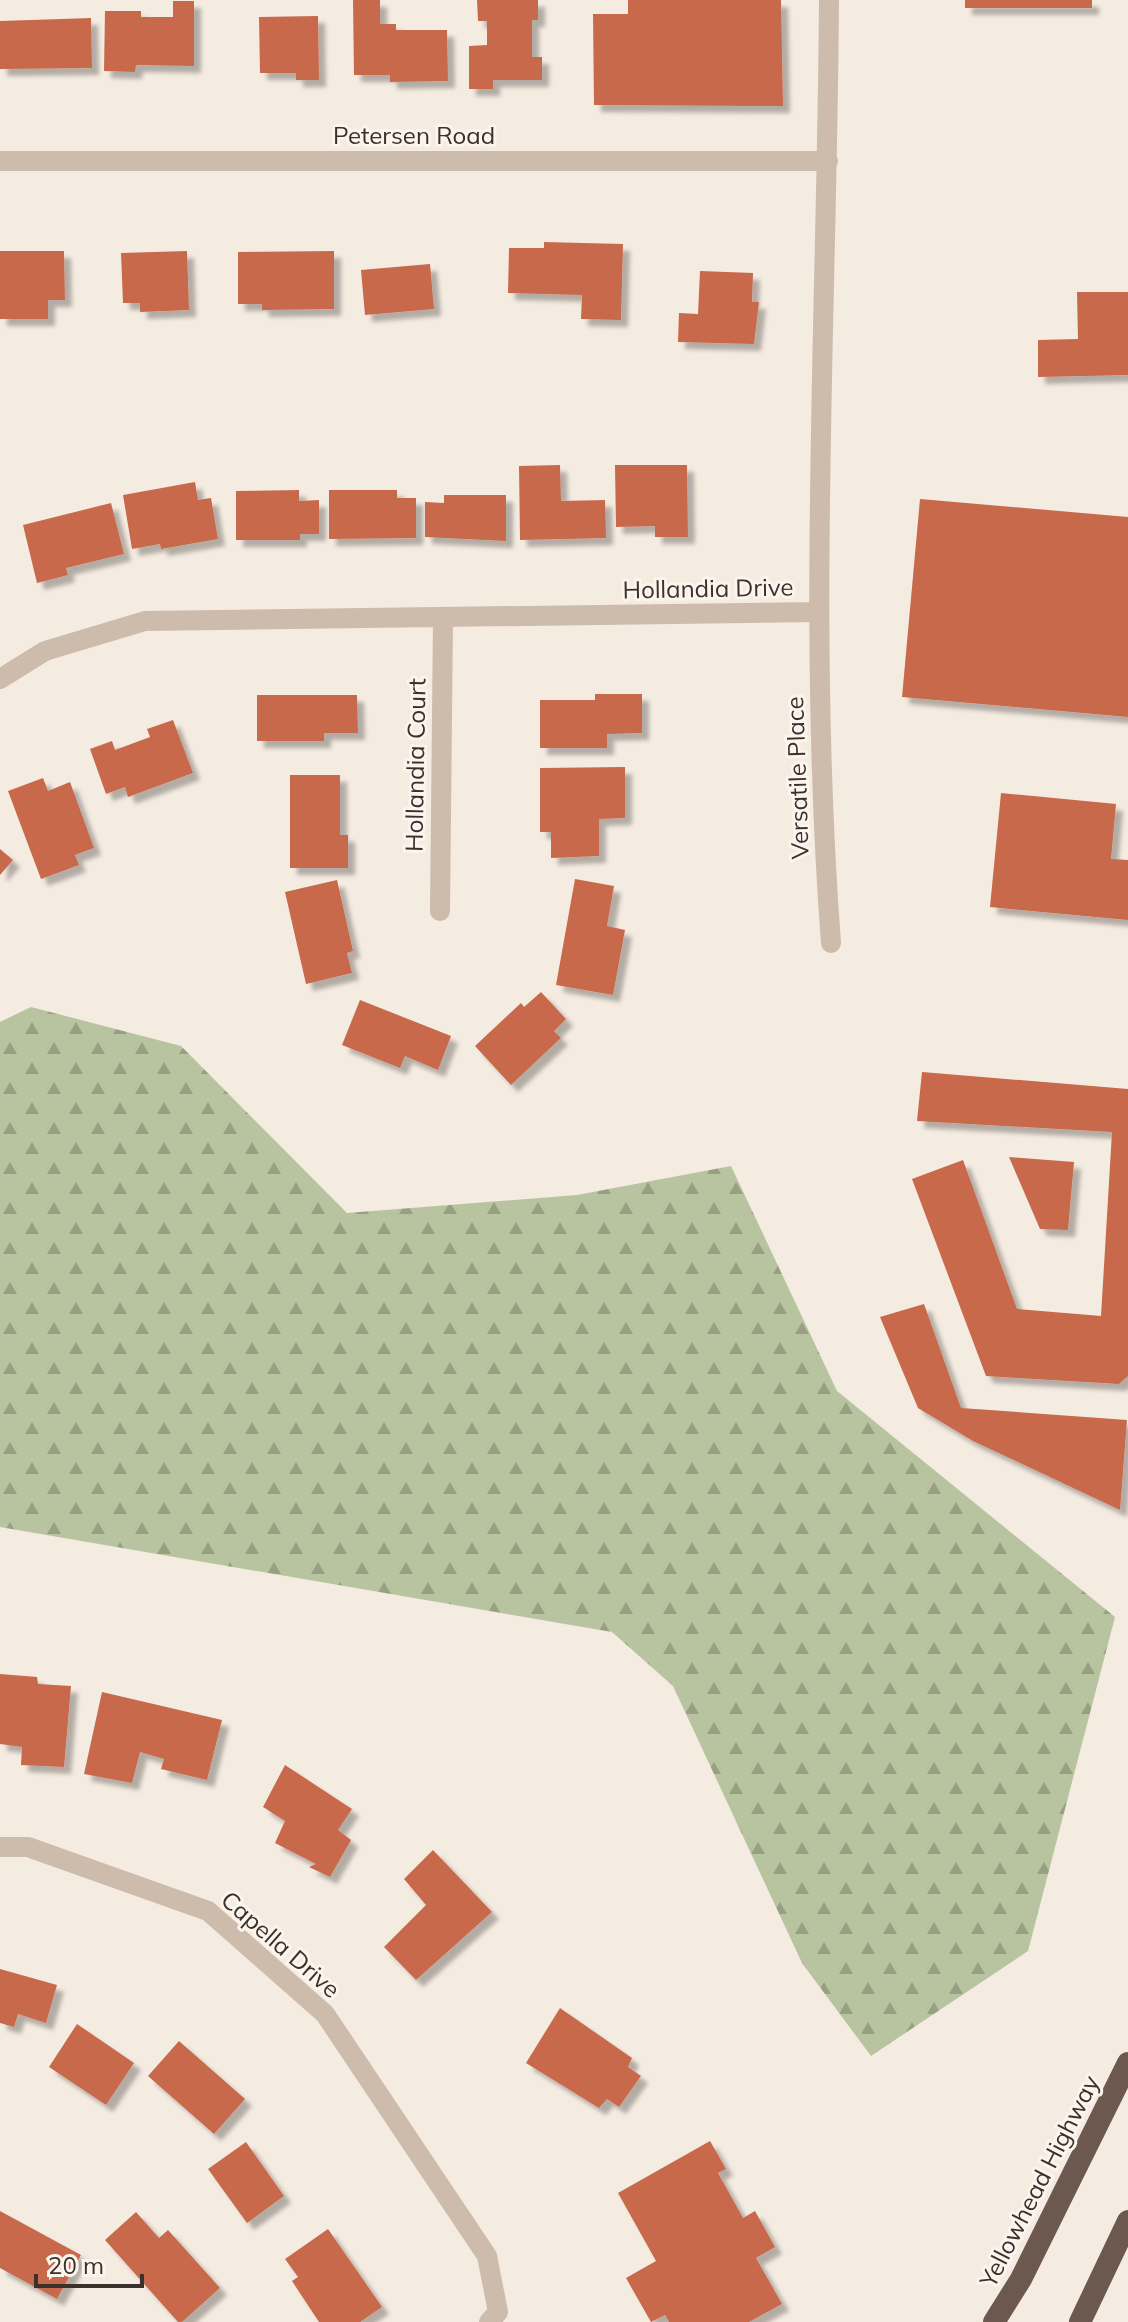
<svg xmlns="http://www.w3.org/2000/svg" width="1128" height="2322" viewBox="0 0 1128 2322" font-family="Mulish,sans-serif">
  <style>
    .forest { fill: url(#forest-firs) }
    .building { fill: #c8694b; filter: url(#shadow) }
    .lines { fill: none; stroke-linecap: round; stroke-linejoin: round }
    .minor { stroke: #cdbbac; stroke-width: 20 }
    .trunk { stroke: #6c584f; stroke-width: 22 }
    .labels { text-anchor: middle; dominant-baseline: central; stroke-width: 6; stroke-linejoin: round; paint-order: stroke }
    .street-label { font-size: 24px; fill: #3b302b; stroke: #fbf5ee }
  </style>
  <defs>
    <pattern id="forest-firs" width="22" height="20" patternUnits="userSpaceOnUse" patternTransform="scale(2)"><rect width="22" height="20" fill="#b8c4a0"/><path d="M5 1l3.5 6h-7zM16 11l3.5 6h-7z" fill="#97a083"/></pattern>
    <filter id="shadow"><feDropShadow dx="7" dy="7" stdDeviation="2" flood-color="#0004"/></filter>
  </defs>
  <rect width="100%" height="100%" fill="#f4ebe1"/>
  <path class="forest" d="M 31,1007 L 181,1046 L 347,1213 L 577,1195 L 731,1166 L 837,1391 L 1115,1617 L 1028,1951 L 871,2056 L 802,1963 L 673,1686 L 612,1632 L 0,1527 L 0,1022 Z"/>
  <path class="building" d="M 353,0 L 380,0 L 380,24 L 396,24 L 396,30 L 447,30 L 448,81 L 390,82 L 390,75 L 354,75 Z
    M 477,0 L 538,0 L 538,20 L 532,20 L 532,57 L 542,57 L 542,80 L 493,80 L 493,89 L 469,89 L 469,46 L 487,45 L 487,21 L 478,21 Z
    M 628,0 L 781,0 L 783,106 L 594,105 L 593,14 L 628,14 Z
    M 965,0 L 1092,0 L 1092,8 L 965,8 Z
    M 173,1 L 194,1 L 194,66 L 136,65 L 135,72 L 104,71 L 105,11 L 141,11 L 141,17 L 173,17 Z
    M 318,16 L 319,80 L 296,80 L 296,73 L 260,73 L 259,17 Z
    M 91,18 L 92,68 L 0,69 L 0,21 Z
    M 544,242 L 623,244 L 621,320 L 581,319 L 582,295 L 508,293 L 509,248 L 544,248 Z
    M 0,251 L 64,251 L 65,300 L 48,300 L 48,319 L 0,319 Z
    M 187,251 L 189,310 L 140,312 L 140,303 L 123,303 L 121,253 Z
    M 334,251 L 334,309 L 262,310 L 262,304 L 238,304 L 238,252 Z
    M 430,264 L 434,309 L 365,315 L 361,270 Z
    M 700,271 L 753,273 L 752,302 L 759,302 L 754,344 L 678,342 L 679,313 L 698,314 Z
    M 1077,292 L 1128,292 L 1128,375 L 1038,377 L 1038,340 L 1078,339 Z
    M 560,465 L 561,501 L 605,500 L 606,538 L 520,540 L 519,466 Z
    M 615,465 L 687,465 L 688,537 L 655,537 L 655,526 L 616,527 Z
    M 195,482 L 198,500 L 211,498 L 218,539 L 161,549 L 160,544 L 132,549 L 123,495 Z
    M 299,490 L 299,501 L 319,500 L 319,534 L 300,534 L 300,540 L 236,540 L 236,491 Z
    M 329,490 L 397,490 L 397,498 L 416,498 L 416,538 L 329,539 Z
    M 444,495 L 506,495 L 506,541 L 425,537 L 425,502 L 444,503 Z
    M 920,499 L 1128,517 L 1128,717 L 902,697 Z
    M 111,503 L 124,554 L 66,568 L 68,575 L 37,583 L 23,525 Z
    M 595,694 L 642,694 L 642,733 L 607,734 L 607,748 L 540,748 L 540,700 L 595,700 Z
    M 257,695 L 357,695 L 358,733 L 324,733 L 324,741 L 257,741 Z
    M 173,720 L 193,773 L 128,797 L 125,787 L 106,794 L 90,749 L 112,741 L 115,750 L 150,737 L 147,729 Z
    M 625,767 L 625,818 L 599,819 L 599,856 L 551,858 L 551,832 L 540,832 L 540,768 Z
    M 290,775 L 340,775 L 340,835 L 348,835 L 348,868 L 290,868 Z
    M 43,778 L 48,791 L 70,782 L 94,848 L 75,855 L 79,865 L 41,879 L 8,791 Z
    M 1001,793 L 1116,804 L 1111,859 L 1128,860 L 1128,920 L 990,907 Z
    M 0,849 L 13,860 L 0,875 Z
    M 575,879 L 614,886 L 607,926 L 625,930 L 613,995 L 556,985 Z
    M 337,880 L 353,951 L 347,953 L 352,973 L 306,984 L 285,892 Z
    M 541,992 L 566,1019 L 554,1031 L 561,1038 L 511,1085 L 475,1046 L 521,1003 L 524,1007 Z
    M 360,1000 L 451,1036 L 438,1070 L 405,1056 L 400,1068 L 342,1045 Z
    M 922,1072 L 1128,1089 L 1128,1376 L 1119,1384 L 986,1376 L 912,1179 L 963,1160 L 1017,1309 L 1101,1316 L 1112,1132 L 917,1121 Z
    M 1009,1157 L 1074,1162 L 1068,1230 L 1040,1229 Z
    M 924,1304 L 961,1408 L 1127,1420 L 1120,1510 L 973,1441 L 918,1408 L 880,1317 Z
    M 0,1674 L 37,1677 L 38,1684 L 71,1686 L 64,1767 L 21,1765 L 22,1747 L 0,1744 Z
    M 102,1692 L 222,1720 L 207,1780 L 161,1769 L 164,1759 L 140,1752 L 132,1783 L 84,1774 Z
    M 285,1765 L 352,1809 L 338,1830 L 351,1840 L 330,1877 L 309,1867 L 316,1864 L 275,1843 L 285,1821 L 263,1807 Z
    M 433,1850 L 492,1912 L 416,1980 L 384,1947 L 426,1905 L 404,1879 Z
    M 0,1969 L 57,1985 L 46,2023 L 18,2014 L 14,2027 L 0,2023 Z
    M 560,2008 L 632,2058 L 628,2067 L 641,2076 L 619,2107 L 607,2099 L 599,2108 L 526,2063 Z
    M 77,2024 L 134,2063 L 106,2105 L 49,2067 Z
    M 179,2041 L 245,2099 L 214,2134 L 148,2076 Z
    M 710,2141 L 726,2169 L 718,2173 L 743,2218 L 755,2211 L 775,2247 L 756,2258 L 782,2304 L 749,2322 L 669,2322 L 665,2315 L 651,2322 L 626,2278 L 656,2261 L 618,2193 Z
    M 246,2142 L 284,2196 L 247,2223 L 208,2169 Z
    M 0,2211 L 81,2255 L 57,2299 L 0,2268 Z
    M 136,2212 L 159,2238 L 168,2230 L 220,2288 L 182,2322 L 178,2322 L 105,2240 Z
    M 328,2229 L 382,2307 L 360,2322 L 319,2322 L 292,2281 L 298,2277 L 285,2259 Z"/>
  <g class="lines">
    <path class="minor" d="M 829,0 C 827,314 807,629 831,943
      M 0,161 L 828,161
      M 0,679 L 45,651 L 145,621 L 818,612
      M 440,911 L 443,619
      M 0,1847 L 28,1847 L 208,1911 L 325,2014 L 487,2256 L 498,2312 L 489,2322"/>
    <path class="trunk" d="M 994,2322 L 1021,2279 L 1128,2063
      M 1080,2322 L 1128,2221"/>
  </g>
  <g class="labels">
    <g class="street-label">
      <text x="414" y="135">Petersen Road</text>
      <text transform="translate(708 588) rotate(-1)">Hollandia Drive</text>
      <text transform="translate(415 765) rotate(-89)">Hollandia Court</text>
      <text transform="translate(797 778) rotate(-92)">Versatile Place</text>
      <text transform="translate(281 1944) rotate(41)">Capella Drive</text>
      <text transform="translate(1039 2181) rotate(-63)">Yellowhead Highway</text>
    </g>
  </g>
  <path d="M36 2274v12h106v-12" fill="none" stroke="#3b302b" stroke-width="4"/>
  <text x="48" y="2274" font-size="24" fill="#3b302b" stroke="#fbf5ee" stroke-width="6" paint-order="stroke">20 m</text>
</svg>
